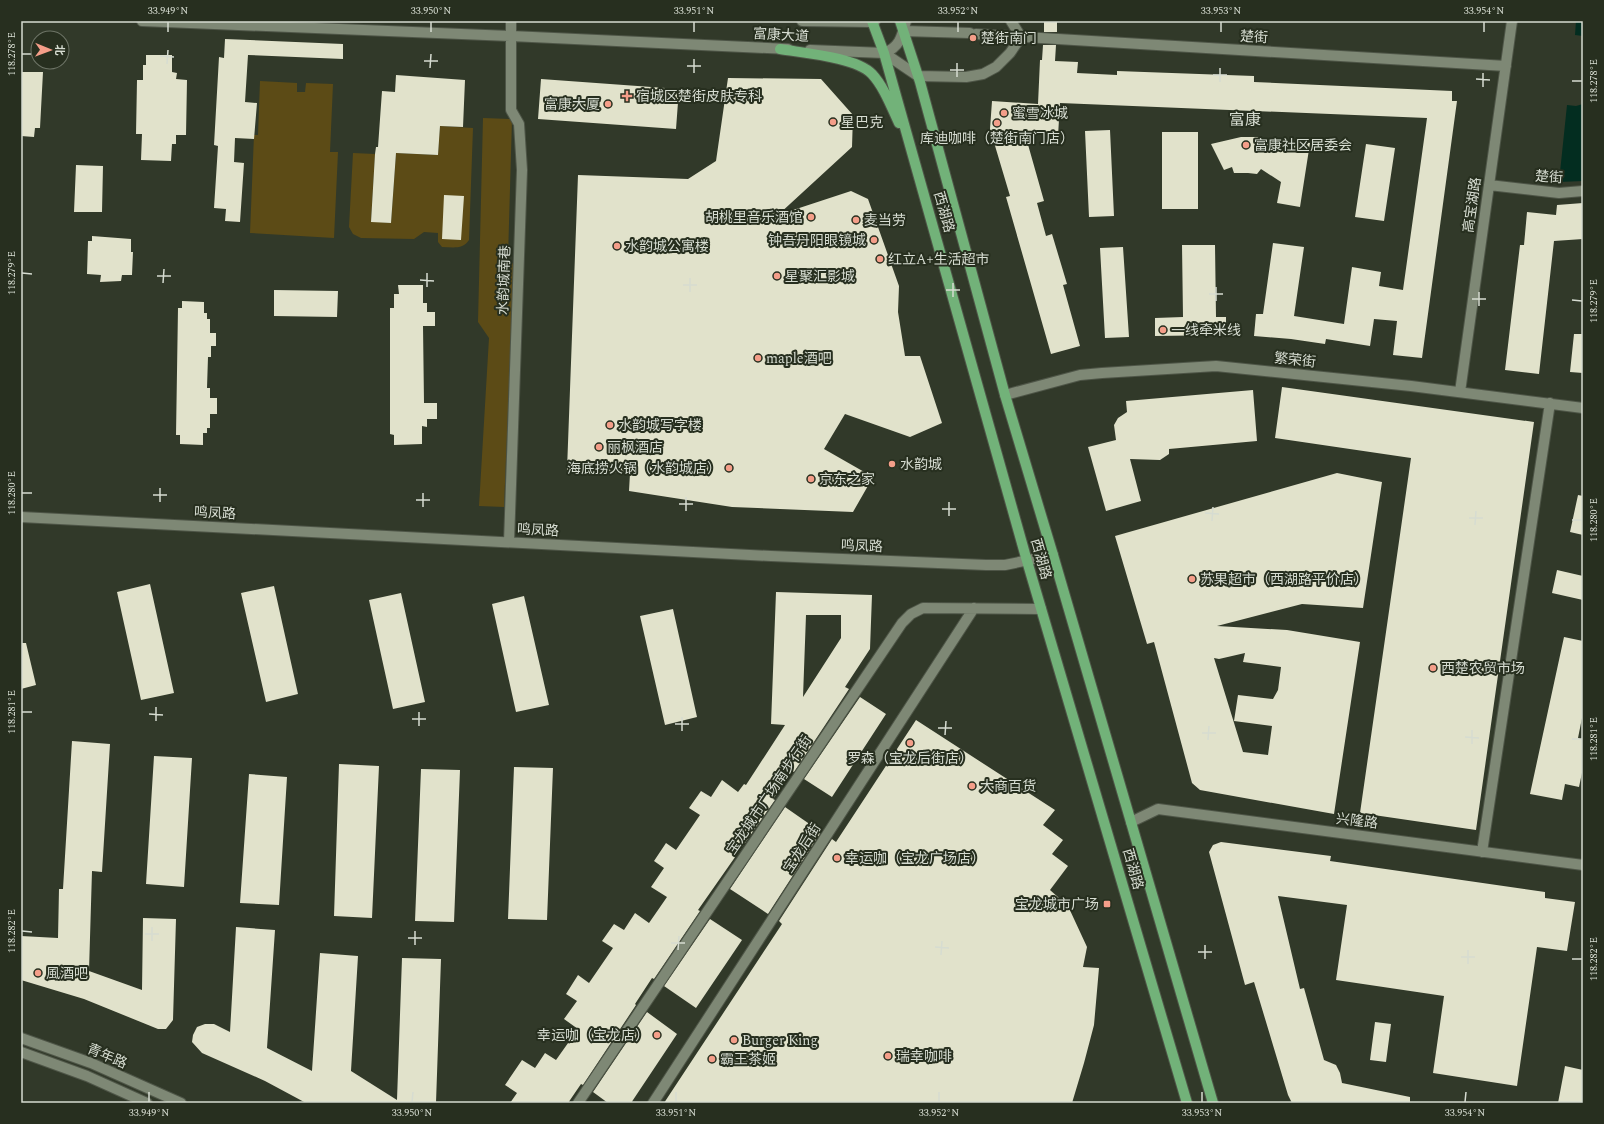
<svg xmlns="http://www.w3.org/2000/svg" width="1604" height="1124" viewBox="0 0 1604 1124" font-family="Spectral,'Noto Sans SC',serif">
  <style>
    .green { fill: #5c4b16 }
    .water { fill: #032d20 }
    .building { fill: #e1e2cb; fill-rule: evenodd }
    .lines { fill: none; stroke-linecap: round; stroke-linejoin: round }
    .minor-casing { stroke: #4e5547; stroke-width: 12 }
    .major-casing { stroke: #4e5547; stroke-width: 12 }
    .minor { stroke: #7e8875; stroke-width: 10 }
    .major { stroke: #72b279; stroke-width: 10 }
    .ticks { fill: none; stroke: #d6dcd1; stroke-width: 1.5 }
    .poi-dot { fill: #f49e89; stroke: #272f1f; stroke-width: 1.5 }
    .labels { text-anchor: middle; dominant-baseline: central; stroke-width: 4; stroke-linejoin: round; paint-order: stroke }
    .street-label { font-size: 14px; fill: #d6dcd1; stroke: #272f1f }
    .poi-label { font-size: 14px; fill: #d6dcd1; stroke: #272f1f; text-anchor: start }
    .quarter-label { font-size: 16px; fill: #d6dcd1; stroke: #272f1f }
    .neatline { fill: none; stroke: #d6dcd1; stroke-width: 1.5 }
    .ticks-label { font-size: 10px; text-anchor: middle; fill: #d6dcd1 }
  </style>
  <rect width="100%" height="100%" fill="#313929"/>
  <path class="green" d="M 260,81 L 297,83 L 297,92 L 305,92 L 306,83 L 333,84 L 330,152 L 338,152 L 334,238 L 250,233 L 254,135 L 258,135 Z
    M 483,118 L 512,119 L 508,258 L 514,265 L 504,507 L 479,506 L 489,338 L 478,322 Z
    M 440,126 L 473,128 L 469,240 C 463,250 452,247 442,247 L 438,242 L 438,233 L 424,232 L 414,239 L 361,238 L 353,234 L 349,227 L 353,153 L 375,154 L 371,221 L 391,223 L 396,153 L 438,155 Z"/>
  <path class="water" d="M 1576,21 L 1583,21 L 1583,36 L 1575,35 Z
    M 1583,104 L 1583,181 L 1559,182 L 1567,105 L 1576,106 Z"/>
  <path class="building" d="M 1044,21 L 1057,21 L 1057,32 L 1044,32 Z
    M 225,39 L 343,44 L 343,59 L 248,55 L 245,102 L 257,103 L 254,139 L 235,138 L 234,162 L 244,163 L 240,222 L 225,221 L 226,209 L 214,208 L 218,146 L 214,145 L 219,57 L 224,58 Z
    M 1043,45 L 1056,45 L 1055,61 L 1078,62 L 1077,73 L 1117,75 L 1117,71 L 1254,76 L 1254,82 L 1452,91 L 1452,101 L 1457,101 L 1422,358 L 1393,355 L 1397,321 L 1374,319 L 1370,346 L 1326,339 L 1325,344 L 1291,339 L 1254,336 L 1256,314 L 1263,314 L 1273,243 L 1304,247 L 1294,316 L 1344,324 L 1352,267 L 1381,272 L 1379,286 L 1403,290 L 1427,118 L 1060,103 L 1058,136 L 1025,134 L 1044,201 L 1037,203 L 1046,236 L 1052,234 L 1067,284 L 1063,285 L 1080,346 L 1051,354 L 1006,197 L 1010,196 L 990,129 L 992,101 L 1038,104 L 1040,60 L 1042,60 Z
    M 146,55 L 172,55 L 172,72 L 177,73 L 176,79 L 187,80 L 186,135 L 176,135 L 176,144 L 172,144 L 171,161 L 141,160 L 142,134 L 136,134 L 137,80 L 143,80 L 143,65 L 146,65 Z
    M 21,72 L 43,72 L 40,128 L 35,128 L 34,137 L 21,136 Z
    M 396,75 L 465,80 L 463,127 L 440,126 L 438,155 L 396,153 L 391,223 L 371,222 L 375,154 L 376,147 L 378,147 L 382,91 L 395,92 Z
    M 728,78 L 821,79 L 853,115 L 852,147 L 778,215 L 851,191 L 868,199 L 899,286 L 898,312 L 905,356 L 920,356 L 942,423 L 910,437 L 845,414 L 824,449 L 873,477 L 853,512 L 732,507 L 629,491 L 630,473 L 567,470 L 578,175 L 688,179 L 716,161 Z
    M 541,79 L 679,89 L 676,129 L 538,119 Z
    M 1110,130 L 1114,216 L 1089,217 L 1085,131 Z
    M 1162,132 L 1198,132 L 1198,209 L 1162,209 Z
    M 1241,137 L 1257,137 L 1286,146 L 1287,140 L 1310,143 L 1300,207 L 1277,203 L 1281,182 L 1261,169 L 1257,174 L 1248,173 L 1234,173 L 1232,167 L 1224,170 L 1211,144 Z
    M 1366,144 L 1395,148 L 1384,221 L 1355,217 Z
    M 76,165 L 103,166 L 102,212 L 74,212 Z
    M 444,195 L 464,196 L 461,240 L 442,239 Z
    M 1583,203 L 1583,239 L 1554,241 L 1539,374 L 1505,370 L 1520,245 L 1524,245 L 1527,212 L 1556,215 L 1557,205 Z
    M 92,236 L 131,239 L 131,252 L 133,252 L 132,275 L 122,275 L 121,281 L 100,282 L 101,275 L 87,274 L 88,241 L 92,241 Z
    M 1182,245 L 1215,245 L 1216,317 L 1226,317 L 1226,335 L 1155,336 L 1155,318 L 1183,317 Z
    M 1123,247 L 1129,337 L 1105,338 L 1100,248 Z
    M 398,285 L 423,285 L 423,303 L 427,303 L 427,312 L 435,312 L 435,326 L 423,326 L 424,403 L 437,403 L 437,419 L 427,419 L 427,427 L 422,426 L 422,444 L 394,445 L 394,435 L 390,434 L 390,308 L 394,308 L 394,294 L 399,294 Z
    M 274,290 L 338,291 L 337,317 L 274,316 Z
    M 182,301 L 204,302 L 204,313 L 207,313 L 207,319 L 210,319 L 210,333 L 216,333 L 216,346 L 211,346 L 211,357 L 208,357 L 207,388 L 210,388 L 210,398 L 217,398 L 217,414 L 210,414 L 210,428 L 207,428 L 207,433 L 203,433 L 203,445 L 180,444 L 180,435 L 176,435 L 178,308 L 182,308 Z
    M 1574,334 L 1583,334 L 1583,373 L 1570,372 Z
    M 1282,387 L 1534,422 L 1476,830 L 1360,813 L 1411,458 L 1275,438 Z
    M 1253,390 L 1257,441 L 1169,449 L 1169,454 L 1160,460 L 1130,459 L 1141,501 L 1106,511 L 1088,447 L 1116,440 L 1114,425 L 1118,418 L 1127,412 L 1126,401 Z
    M 1337,473 L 1382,482 L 1363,608 L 1302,604 L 1217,626 L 1287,630 L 1360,642 L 1334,814 L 1200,790 L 1192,783 L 1154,642 L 1147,644 L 1115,536 ZM 1245,653 L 1243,662 L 1281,667 L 1278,690 L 1273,699 L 1238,695 L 1234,721 L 1272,726 L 1268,755 L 1243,752 L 1214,658 L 1219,659 Z
    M 1578,495 L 1583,496 L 1583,535 L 1570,532 Z
    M 1557,570 L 1583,576 L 1583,600 L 1552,593 Z
    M 150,584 L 174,693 L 141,700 L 117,592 Z
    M 274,586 L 298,694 L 266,702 L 241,593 Z
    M 776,592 L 872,595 L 870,649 L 845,687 L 849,689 L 794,772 L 792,771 L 773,799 L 775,800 L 698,910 L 700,911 L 654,979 L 652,978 L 635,1004 L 636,1005 L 583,1085 L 581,1084 L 568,1103 L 510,1103 L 517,1093 L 505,1085 L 522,1060 L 535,1068 L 545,1053 L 556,1060 L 578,1029 L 564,1019 L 577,1001 L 566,994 L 578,975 L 589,983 L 613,948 L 602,941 L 614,924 L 624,930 L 635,913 L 649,923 L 667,897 L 651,887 L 664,868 L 654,861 L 666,843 L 676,850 L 700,815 L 689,808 L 701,791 L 711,797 L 722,780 L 738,792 L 744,784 L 746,785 L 785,725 L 771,724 ZM 806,615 L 841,615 L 841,638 L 803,697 Z
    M 401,593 L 425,702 L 393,709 L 369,600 Z
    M 524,596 L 549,705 L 516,712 L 492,604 Z
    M 673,609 L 697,717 L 665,725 L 640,616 Z
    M 1564,637 L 1583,641 L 1583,713 L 1578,738 L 1583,740 L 1583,768 L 1579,787 L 1565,784 L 1562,800 L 1530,794 Z
    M 21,643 L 26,643 L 36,685 L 21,689 Z
    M 860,697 L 886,714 L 832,797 L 804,779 Z
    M 916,720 L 1055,810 L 1043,825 L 1063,840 L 1052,854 L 1068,866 L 1050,890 L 1068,906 L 1087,947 L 1083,967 L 1099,968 L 1094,1025 L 1084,1063 L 1072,1103 L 664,1103 L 782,924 L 779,921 L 832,839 L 836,842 Z
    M 72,741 L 110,744 L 102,872 L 92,871 L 89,971 L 142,990 L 143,918 L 176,919 L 173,1020 L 166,1029 L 158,1029 L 84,999 L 21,980 L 21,936 L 58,938 L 59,889 L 63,889 Z
    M 154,756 L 192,758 L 184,887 L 146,884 Z
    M 339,764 L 379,766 L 372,918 L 334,916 Z
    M 514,767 L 553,768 L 547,920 L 508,919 Z
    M 421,769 L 460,770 L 454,922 L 415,921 Z
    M 249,774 L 287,777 L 279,905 L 240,903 Z
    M 785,807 L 821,832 L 768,914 L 730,889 Z
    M 1221,842 L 1331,856 L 1330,861 L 1545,892 L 1545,898 L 1575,902 L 1567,951 L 1537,947 L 1517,1086 L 1433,1073 L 1444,996 L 1336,980 L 1347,905 L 1278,896 L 1300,989 L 1304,988 L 1324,1060 L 1336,1065 L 1340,1073 L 1342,1083 L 1410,1097 L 1410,1103 L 1292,1103 L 1288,1095 L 1254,982 L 1245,985 L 1209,852 L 1213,845 Z
    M 710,919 L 742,940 L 696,1008 L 664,986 Z
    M 236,927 L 275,930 L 267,1048 L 312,1071 L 320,953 L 358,956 L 351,1071 L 397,1100 L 402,958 L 441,959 L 436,1103 L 306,1103 L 265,1081 L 202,1053 L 192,1042 L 193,1035 L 197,1027 L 205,1024 L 214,1024 L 230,1032 Z
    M 647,1012 L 677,1034 L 631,1103 L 608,1103 L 593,1092 Z
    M 1375,1022 L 1391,1024 L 1386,1062 L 1370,1060 Z
    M 1565,1066 L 1583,1070 L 1583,1103 L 1558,1103 Z"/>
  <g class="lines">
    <g class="minor-casing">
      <path id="minor" d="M 142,21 L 511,36 L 788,49
        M 802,21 L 872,22 L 875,21
        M 904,31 L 970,33
        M 976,34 L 1506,66
        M 810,50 L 884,53 C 900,47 902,36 906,21
        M 884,53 L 918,76 L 966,77 L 983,74 L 996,67 L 1010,53 L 1021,37 L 1011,21
        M 1489,185 L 1559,193 L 1583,191
        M 1460,392 L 1512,21
        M 1005,395 L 1080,375 L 1102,373 L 1216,366 L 1411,386 L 1583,408
        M 21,517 L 771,556 L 986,565 L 1005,565 L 1053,555
        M 509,542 L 522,170 L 519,124 L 511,110 L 511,21
        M 1131,822 L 1158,809 L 1583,865
        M 1482,852 L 1550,403
        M 21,1038 L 91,1063 L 181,1103
        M 21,1052 L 87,1076 L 147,1103
        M 578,1103 L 902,623 L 911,614 L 923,608 L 1041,609
        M 653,1103 L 974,608"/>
    </g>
    <g class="major-casing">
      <path id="major" d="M 872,21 L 884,53 L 1027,561 L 1187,1103
        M 900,21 L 920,82 L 1005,395 L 1053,555 L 1213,1103
        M 780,49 C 803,53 856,57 872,74 C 884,87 891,106 899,123"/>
    </g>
    <use href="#minor" class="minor"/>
    <use href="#major" class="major"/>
  </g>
  <path class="ticks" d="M 168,32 L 168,22M 431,32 L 431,22M 694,32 L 694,22M 958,32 L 958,22M 1221,32 L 1221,22M 1484,32 L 1484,22M 22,54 L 32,54M 160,56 L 174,57M 424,61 L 438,61M 167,64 L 168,50M 687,66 L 701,66M 430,68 L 431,54M 950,70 L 964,70M 694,73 L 694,59M 1213,75 L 1227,75M 957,77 L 957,63M 1476,79 L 1490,80M 1572,81 L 1582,81M 1220,82 L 1220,68M 1483,87 L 1483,73M 22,273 L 32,274M 157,276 L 171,276M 420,280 L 434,281M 163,283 L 164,269M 683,285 L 697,285M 427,287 L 427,273M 946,290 L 960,290M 690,292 L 690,278M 1209,294 L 1223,294M 953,297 L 953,283M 1472,299 L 1486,299M 1572,300 L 1582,301M 1216,301 L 1216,287M 1479,306 L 1479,292M 22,493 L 32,493M 153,495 L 167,495M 416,500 L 430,500M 160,502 L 160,488M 679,504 L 693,504M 423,507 L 423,493M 942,509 L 956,509M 686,511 L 686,497M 1205,513 L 1219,514M 949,516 L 949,502M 1469,518 L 1483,518M 1572,520 L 1582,520M 1212,521 L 1213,507M 1475,525 L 1476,511M 22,712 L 32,712M 149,714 L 163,715M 412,719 L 426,719M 156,721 L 156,707M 675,724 L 689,724M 419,726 L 419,712M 938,728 L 952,728M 682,731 L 682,717M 1202,733 L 1216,733M 945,735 L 946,721M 1465,737 L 1479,738M 1572,739 L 1582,739M 1208,740 L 1209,726M 1472,744 L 1472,730M 22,931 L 32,932M 145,934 L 159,934M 408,938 L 422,938M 152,941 L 152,927M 671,943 L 685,943M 415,945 L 415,931M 935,947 L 949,948M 678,950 L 679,936M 1198,952 L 1212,952M 941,955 L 942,941M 1461,957 L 1475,957M 1205,959 L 1205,945M 1572,959 L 1582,959M 1468,964 L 1468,950M 149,1102 L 149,1092M 412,1102 L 413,1092M 676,1102 L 676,1092M 939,1102 L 939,1092M 1202,1102 L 1202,1092M 1465,1102 L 1466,1092"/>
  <g class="poi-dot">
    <circle cx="973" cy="38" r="4"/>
    <path d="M625 90h4v4h4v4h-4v4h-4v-4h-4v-4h4z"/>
    <circle cx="608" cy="104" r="4"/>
    <circle cx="1004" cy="113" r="4"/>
    <circle cx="833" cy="122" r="4"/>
    <circle cx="997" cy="123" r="4"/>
    <circle cx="1246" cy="145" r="4"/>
    <circle cx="811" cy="217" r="4"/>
    <circle cx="856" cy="220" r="4"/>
    <circle cx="874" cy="240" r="4"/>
    <circle cx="617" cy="246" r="4"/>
    <circle cx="880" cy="259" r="4"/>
    <circle cx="777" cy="276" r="4"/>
    <circle cx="1163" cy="330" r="4"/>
    <circle cx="758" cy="358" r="4"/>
    <circle cx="610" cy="425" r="4"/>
    <circle cx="599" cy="447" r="4"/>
    <circle cx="892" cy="464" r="4"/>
    <circle cx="729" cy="468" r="4"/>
    <circle cx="811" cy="479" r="4"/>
    <circle cx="1192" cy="579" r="4"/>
    <circle cx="1433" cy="668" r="4"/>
    <circle cx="910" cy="743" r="4"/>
    <circle cx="972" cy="786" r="4"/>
    <circle cx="837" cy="858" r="4"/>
    <rect x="1103" y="900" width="8" height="8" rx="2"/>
    <circle cx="38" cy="973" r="4"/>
    <circle cx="657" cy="1035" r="4"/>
    <circle cx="734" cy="1040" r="4"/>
    <circle cx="888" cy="1056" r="4"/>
    <circle cx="712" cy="1059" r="4"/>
  </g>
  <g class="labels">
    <g class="street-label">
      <text transform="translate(781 35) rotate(3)">富康大道</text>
      <text transform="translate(1254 37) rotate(3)">楚街</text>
      <text transform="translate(1549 177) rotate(4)">楚街</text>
      <text transform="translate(1472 205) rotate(-82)">高宝湖路</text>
      <text transform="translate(944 212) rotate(74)">西湖路</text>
      <text transform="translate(504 280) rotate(-88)">水韵城南巷</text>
      <text transform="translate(1295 360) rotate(6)">繁荣街</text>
      <text transform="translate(215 513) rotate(3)">鸣凤路</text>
      <text transform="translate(538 530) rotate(3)">鸣凤路</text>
      <text transform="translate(862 546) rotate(2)">鸣凤路</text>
      <text transform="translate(1041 559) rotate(74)">西湖路</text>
      <text transform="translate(769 795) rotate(-56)">宝龙城市广场南步行街</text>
      <text transform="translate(1357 821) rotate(7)">兴隆路</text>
      <text transform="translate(802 848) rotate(-57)">宝龙后街</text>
      <text transform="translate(1133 869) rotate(74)">西湖路</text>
      <text transform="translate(107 1056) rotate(23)">青年路</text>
    </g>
    <g class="poi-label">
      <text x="981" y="38">楚街南门</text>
      <text x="636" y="96">宿城区楚街皮肤专科</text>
      <text x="600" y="104" text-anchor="end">富康大厦</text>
      <text x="1012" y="113">蜜雪冰城</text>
      <text x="841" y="122">星巴克</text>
      <text x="997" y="138" text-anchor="middle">库迪咖啡（楚街南门店）</text>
      <text x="1254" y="145">富康社区居委会</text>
      <text x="803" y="217" text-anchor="end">胡桃里音乐酒馆</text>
      <text x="864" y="220">麦当劳</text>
      <text x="866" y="240" text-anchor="end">钟吾丹阳眼镜城</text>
      <text x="625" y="246">水韵城公寓楼</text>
      <text x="888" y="259">红立A+生活超市</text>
      <text x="785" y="276">星聚汇影城</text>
      <text x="1171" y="330">一线牵米线</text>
      <text x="766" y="358">maple酒吧</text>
      <text x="618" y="425">水韵城写字楼</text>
      <text x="607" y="447">丽枫酒店</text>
      <text x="900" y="464">水韵城</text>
      <text x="721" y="468" text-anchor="end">海底捞火锅（水韵城店）</text>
      <text x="819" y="479">京东之家</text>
      <text x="1200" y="579">苏果超市（西湖路平价店）</text>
      <text x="1441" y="668">西楚农贸市场</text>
      <text x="910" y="758" text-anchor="middle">罗森（宝龙后街店）</text>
      <text x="980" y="786">大商百货</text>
      <text x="845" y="858">幸运咖（宝龙广场店）</text>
      <text x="1099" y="904" text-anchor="end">宝龙城市广场</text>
      <text x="46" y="973">風酒吧</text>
      <text x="649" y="1035" text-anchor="end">幸运咖（宝龙店）</text>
      <text x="742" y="1040">Burger King</text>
      <text x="896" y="1056">瑞幸咖啡</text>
      <text x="720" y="1059">霸王茶姬</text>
    </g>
    <g class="quarter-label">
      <text x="1245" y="120">富康</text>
    </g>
  </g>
  <rect width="1604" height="1124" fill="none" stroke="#272f1f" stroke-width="44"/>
  <g transform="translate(50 50) rotate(91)"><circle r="19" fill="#272f1f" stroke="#6d7466"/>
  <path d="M0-3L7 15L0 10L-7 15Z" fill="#f49e89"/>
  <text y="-6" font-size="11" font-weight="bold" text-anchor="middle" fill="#d6dcd1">北</text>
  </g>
  <rect x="22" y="22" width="1560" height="1080" class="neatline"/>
  <g class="ticks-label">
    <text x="168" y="14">33.949°N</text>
    <text x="431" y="14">33.950°N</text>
    <text x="694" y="14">33.951°N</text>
    <text x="958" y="14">33.952°N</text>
    <text x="1221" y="14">33.953°N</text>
    <text x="1484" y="14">33.954°N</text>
    <text transform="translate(11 54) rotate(-90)" y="4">118.278°E</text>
    <text transform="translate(1593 81) rotate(-90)" y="4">118.278°E</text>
    <text transform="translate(11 273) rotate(-90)" y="4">118.279°E</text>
    <text transform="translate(1593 301) rotate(-90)" y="4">118.279°E</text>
    <text transform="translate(11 493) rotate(-90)" y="4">118.280°E</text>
    <text transform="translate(1593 520) rotate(-90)" y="4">118.280°E</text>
    <text transform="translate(11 712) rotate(-90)" y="4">118.281°E</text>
    <text transform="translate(1593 739) rotate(-90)" y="4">118.281°E</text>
    <text transform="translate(11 931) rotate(-90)" y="4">118.282°E</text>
    <text transform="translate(1593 959) rotate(-90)" y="4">118.282°E</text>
    <text x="149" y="1116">33.949°N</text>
    <text x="412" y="1116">33.950°N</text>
    <text x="676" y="1116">33.951°N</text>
    <text x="939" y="1116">33.952°N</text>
    <text x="1202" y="1116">33.953°N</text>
    <text x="1465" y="1116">33.954°N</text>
  </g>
</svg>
